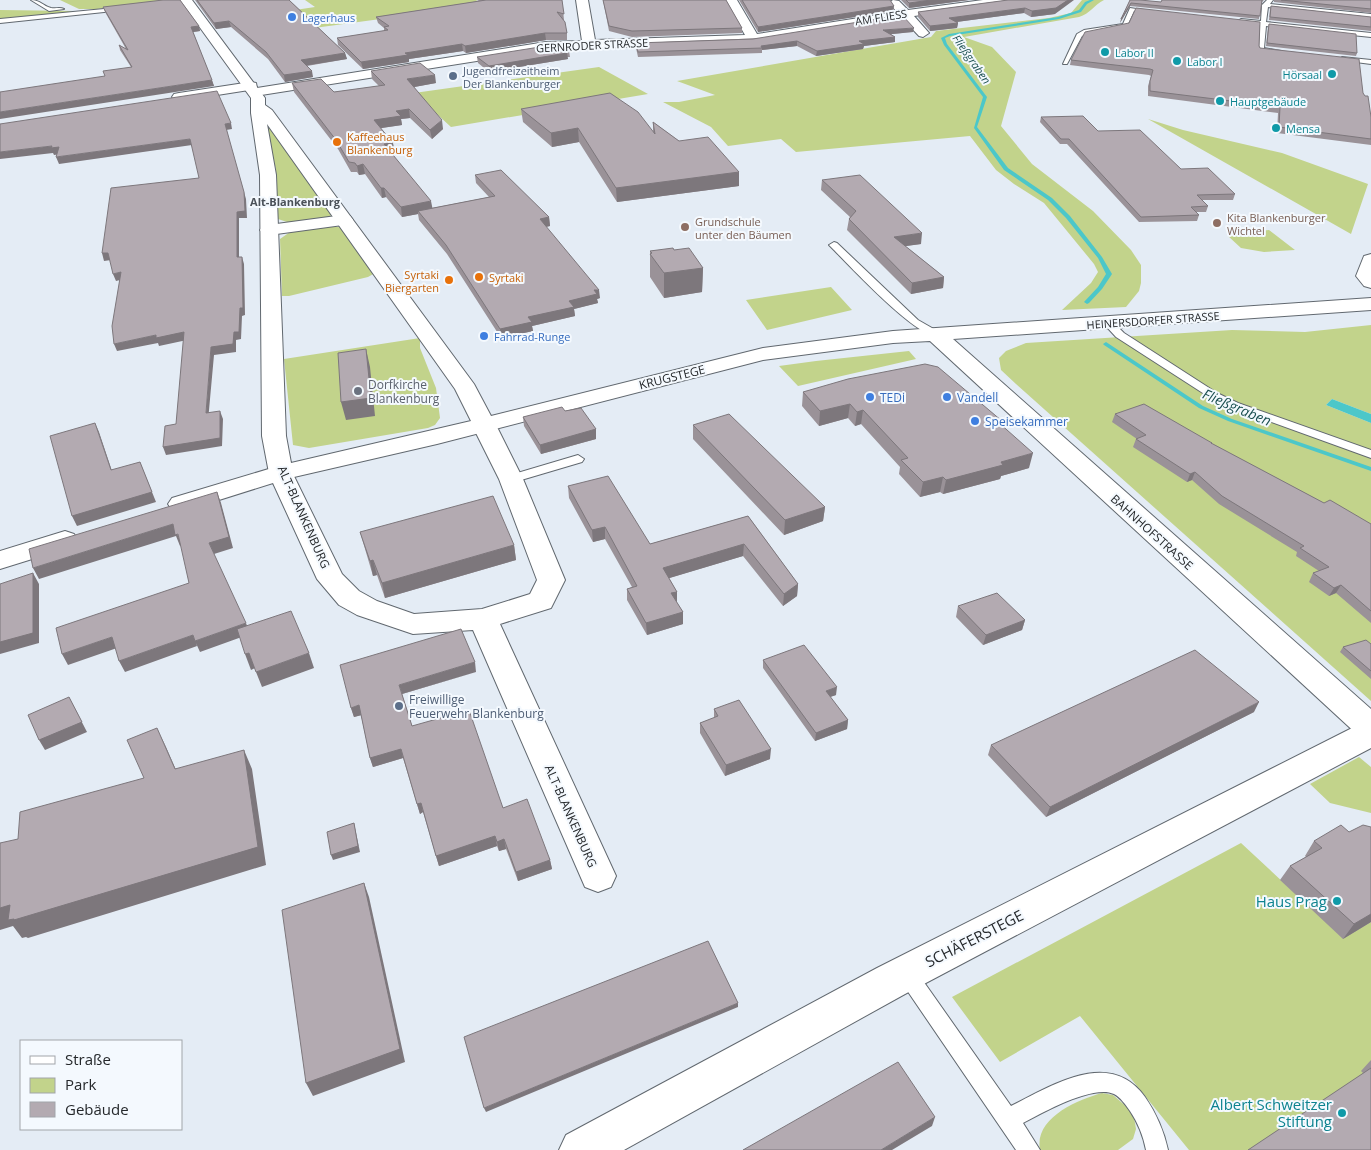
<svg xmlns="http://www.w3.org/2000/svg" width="1371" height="1150" viewBox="0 0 1371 1150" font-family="'Open Sans',sans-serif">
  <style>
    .green { fill: #c2d38b }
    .water { fill: #4cc7c9 }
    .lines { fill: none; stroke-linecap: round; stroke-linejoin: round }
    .stream { fill: #4cc7c9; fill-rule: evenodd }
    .service-casing { stroke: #61686f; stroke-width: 2 }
    .minor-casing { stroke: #61686f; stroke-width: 2 }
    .secondary-casing { stroke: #61686f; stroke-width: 2 }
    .service { fill: #fff; fill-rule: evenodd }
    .minor { fill: #fff; fill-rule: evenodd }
    .secondary { fill: #fff; fill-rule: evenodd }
    .wall { fill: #9a9298 }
    .shaded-wall { fill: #7d777c }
    .building { fill: #b3aab1; stroke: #7d777c }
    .shop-dot { fill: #3f7fe0; stroke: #f4f9fe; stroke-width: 2 }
    .culture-dot { fill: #0f9aa8; stroke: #f4f9fe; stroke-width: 2 }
    .service-dot { fill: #5c6f8a; stroke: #f4f9fe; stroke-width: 2 }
    .food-dot { fill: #e8710a; stroke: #f4f9fe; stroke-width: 2 }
    .education-dot { fill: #8d6e63; stroke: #f4f9fe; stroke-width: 2 }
    .worship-dot { fill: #6b7280; stroke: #f4f9fe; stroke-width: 2 }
    .labels { text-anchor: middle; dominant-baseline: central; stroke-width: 4; stroke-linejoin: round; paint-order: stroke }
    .far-shop-label { font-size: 11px; fill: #366cbe; stroke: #f4f9fe; text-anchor: start }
    .far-street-label { font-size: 11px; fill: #25282b; stroke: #f4f9fe }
    .far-culture-label { font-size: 11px; fill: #0d838f; stroke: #f4f9fe; text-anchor: start }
    .far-water-label { font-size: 11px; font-style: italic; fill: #1a4f50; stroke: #f4f9fe }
    .far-service-label { font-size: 11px; fill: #4e5e75; stroke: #f4f9fe; text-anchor: start }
    .far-food-label { font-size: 11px; fill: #c56008; stroke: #f4f9fe; text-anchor: start }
    .far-neighbourhood-label { font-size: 11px; font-weight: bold; fill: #4b5158; stroke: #f4f9fe }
    .far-education-label { font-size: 11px; fill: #785e54; stroke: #f4f9fe; text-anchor: start }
    .street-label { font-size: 12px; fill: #25282b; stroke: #f4f9fe }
    .worship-label { font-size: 12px; fill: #5b616d; stroke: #f4f9fe; text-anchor: start }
    .shop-label { font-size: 12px; fill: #366cbe; stroke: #f4f9fe; text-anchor: start }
    .service-label { font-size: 12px; fill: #4e5e75; stroke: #f4f9fe; text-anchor: start }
    .water-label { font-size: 14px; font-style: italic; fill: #1a4f50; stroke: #f4f9fe }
    .near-culture-label { font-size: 15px; fill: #0d838f; stroke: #f4f9fe; text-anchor: end }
    .near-street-label { font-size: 15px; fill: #25282b; stroke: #f4f9fe }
  </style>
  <rect width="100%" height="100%" fill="#e4ecf5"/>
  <path class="green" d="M 60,0 L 169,0 L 97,9 L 79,9 Z
    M 305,0 L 476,0 L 484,5 L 314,28 L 295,10 L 315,7 Z
    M 1082,0 L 1104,0 C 1094,5 1090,14 1079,17 L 964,37 L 992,47 L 1016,72 L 1001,126 L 1032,164 L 1093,211 L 1131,250 L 1141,265 L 1141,283 L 1139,291 L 1126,307 L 1062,310 L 1091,283 L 1098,272 L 1094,264 L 1044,203 L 1014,184 L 996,170 L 970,136 L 796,152 L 781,139 L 728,146 L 711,127 L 663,102 L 679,102 L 715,95 L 677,81 L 931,37 L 936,31 L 1049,18 L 1071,13 Z
    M 0,10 L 76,11 L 0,20 Z
    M 599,67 L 648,94 L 451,127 L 414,93 Z
    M 1148,119 L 1183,130 L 1282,153 L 1368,184 L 1351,234 Z
    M 266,127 L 271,127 L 332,214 L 329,217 L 290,223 L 278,219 L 276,170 Z
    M 333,226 L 343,228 L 375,273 L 368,277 L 289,296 L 282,296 L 280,239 L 290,232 Z
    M 1269,230 L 1295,250 L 1264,252 L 1241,248 L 1228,236 L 1228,234 Z
    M 831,287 L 852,310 L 767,330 L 746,300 Z
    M 1371,325 L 1371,414 L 1332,399 L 1326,405 L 1371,423 L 1371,701 L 1016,384 L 1001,370 L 999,358 L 1006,351 L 1026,343 L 1232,330 L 1305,332 Z
    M 420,338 L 420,348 L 436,388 L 440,418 L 435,425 L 428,428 L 309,448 L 293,445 L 284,359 Z
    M 909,351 L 916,359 L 798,386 L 779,366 L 816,361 Z
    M 1359,757 L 1371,767 L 1371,813 L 1330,803 L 1310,784 Z
    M 1241,843 L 1343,938 L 1371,922 L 1371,1064 L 1367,1077 L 1258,1150 L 1189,1150 L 1080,1016 L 1000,1062 L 952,997 Z
    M 1102,1093 L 1113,1095 L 1128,1108 L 1134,1117 L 1136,1129 L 1133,1139 L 1118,1150 L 1040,1150 C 1034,1118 1077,1100 1102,1093 Z"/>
  <path class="water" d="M 1332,399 L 1371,414 L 1371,423 L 1326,405 Z"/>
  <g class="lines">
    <path class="stream" d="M 1090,0 L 1094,0 L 1087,4 L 1081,12 L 1059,19 L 950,36 L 945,38 L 947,44 L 987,97 L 977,127 L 1008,168 L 1052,198 L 1070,216 L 1102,257 L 1112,274 L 1102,289 L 1089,303 L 1087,304 L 1084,302 L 1098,287 L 1106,274 L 1098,258 L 1066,218 L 1048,200 L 1004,170 L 974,128 L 983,97 L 944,45 L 941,38 L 949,34 L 1058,17 L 1079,10 L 1085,2 Z
      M 1106,342 L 1203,406 L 1232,419 L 1371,467 L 1371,471 L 1228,421 L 1199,408 L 1104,345 L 1103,344 Z"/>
    <g class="service-casing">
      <path id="service" d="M 31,0 C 40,0 43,6 51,8 C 56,9 60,7 64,9 L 49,11 Z
        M 1267,0 L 1273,0 L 1270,4 L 1371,14 L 1371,18 L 1268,7 L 1266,22 L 1371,33 L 1371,37 L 1266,26 L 1264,48 L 1281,51 L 1278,53 L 1259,51 L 1260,25 L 1238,21 L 1241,19 L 1261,21 L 1262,5 Z
        M 125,7 L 123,10 L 0,23 L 0,19 Z
        M 1130,8 L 1155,12 L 1152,14 L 1134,11 L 1127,26 L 1086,34 L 1082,36 L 1067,64 L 1063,64 L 1077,34 L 1084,30 L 1123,24 Z
        M 1342,57 L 1371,60 L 1371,64 L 1340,60 L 1339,59 Z
        M 834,242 L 837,243 L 918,320 L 939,332 L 940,334 L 939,336 C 919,341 847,263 831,247 L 829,245 Z
        M 1109,321 L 1113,322 L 1124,333 L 1217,393 L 1238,403 L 1371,450 L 1371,458 L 1230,407 L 1209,397 L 1116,337 L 1104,324 Z
        M 578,455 L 584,459 L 582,462 L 511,483 L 505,479 L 507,476 Z
        M 907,965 L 914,968 L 1011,1106 C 1053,1085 1110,1048 1145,1097 C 1156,1113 1164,1131 1168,1150 L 1146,1150 C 1143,1135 1138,1123 1130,1111 C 1126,1105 1120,1097 1114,1094 C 1093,1084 1042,1113 1023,1123 L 1040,1150 L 1016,1150 L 900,980 L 897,974 L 900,968 Z"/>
    </g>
    <g class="minor-casing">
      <path id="minor" d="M 576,0 L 588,0 L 595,40 L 745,35 L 725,0 L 737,0 L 757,34 L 897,12 L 889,3 L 893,0 L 899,1 L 908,10 L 983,0 L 1015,0 L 1009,3 L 914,16 L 929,33 L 923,37 L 919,36 L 902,18 L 753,42 L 546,50 L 255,96 L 250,95 L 249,90 L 179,101 L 174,100 L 172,97 L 174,94 L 179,93 L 251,82 L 256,83 L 257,88 L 546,42 L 582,41 Z
        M 344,215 L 350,216 L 353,220 L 350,224 L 269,235 L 263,234 L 260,230 L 263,226 L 269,225 Z
        M 484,418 L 492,420 L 496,425 L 523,479 L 565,580 L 551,608 L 500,624 L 616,876 L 611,887 L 598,892 L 585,887 L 473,630 L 413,634 L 357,615 L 339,605 L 317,579 L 273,483 L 181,512 L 172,510 L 168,504 L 172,498 L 272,468 L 281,466 L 290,468 L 342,574 L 359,591 L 377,601 L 414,614 L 482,609 L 530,594 L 537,580 L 499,479 L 472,425 L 476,420 Z
        M 65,531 L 74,534 L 78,540 L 74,546 L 0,569 L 0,551 Z
        M 1371,721 L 1371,748 L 905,994 L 624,1150 L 559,1150 L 566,1135 L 877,968 L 1360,724 Z"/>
    </g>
    <g class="secondary-casing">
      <path id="secondary" d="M 180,0 L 192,0 L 265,98 L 265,105 L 272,110 L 474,384 L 491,416 L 763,348 L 893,331 L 1371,298 L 1371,310 L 953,339 L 1371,709 L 1371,740 L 1360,737 L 930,341 L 893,343 L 763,360 L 437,444 L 281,480 L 272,478 L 269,473 L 262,436 L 260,175 L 251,113 L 251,98 ZM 267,124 L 455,389 L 471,421 L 291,463 L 286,436 L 276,175 Z
        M 1371,254 L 1371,288 L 1364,286 L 1356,276 L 1364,256 Z"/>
    </g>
    <use href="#service" class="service"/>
    <use href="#minor" class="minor"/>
    <use href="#secondary" class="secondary"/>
  </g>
  <path class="wall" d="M 195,0 L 289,0 L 345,53 L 347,59 L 307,66 L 313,77 L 285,82 L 268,59 L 231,27 L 216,29 Z
    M 477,0 L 562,0 L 564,20 L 563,20 L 567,33 L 567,40 L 546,40 L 466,53 L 463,51 L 409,59 L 409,62 L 363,69 L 338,45 L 337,38 L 384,31 L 384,28 L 378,23 L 376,17 L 479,1 Z
    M 603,0 L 726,0 L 742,28 L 742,33 L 632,37 L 609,31 Z
    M 739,0 L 891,0 L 890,1 L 894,6 L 893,11 L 758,32 Z
    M 901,0 L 969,0 L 909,8 Z
    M 1008,0 L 1055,14 L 1031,17 L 1024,13 L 956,22 L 958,23 L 957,28 L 930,31 L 918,17 L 918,12 Z
    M 1130,0 L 1161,2 L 1162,0 L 1264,0 L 1261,3 L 1259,19 L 1130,6 L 1120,23 Z
    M 1274,0 L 1371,0 L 1371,13 L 1274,2 Z
    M 1271,6 L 1371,17 L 1371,31 L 1269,20 L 1270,9 Z
    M 103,7 L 199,26 L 200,31 L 193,32 L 214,86 L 105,76 L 131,67 L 120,50 L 119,45 L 126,49 L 105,12 Z
    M 1269,24 L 1357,53 L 1356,56 L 1266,46 L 1268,27 Z
    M 913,32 L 891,34 L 895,37 L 895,42 L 864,46 L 863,49 L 816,56 L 797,46 L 762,50 L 762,53 L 638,57 L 636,48 L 636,43 Z
    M 568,45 L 570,57 L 567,57 L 568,59 L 489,72 L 478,63 L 477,57 Z
    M 1259,46 L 1260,48 L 1363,93 L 1371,117 L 1371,145 L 1277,133 L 1278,113 L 1148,96 L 1148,86 L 1151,76 L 1149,75 L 1070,65 L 1071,60 Z
    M 371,71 L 436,83 L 414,87 L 443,129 L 432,139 L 410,118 L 401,119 L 402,125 L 381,128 L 395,152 L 391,152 L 432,208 L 489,197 L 476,183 L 475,175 L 549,217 L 550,226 L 546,227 L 600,298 L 597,299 L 598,303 L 574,309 L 575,316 L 532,326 L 533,331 L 501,338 L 447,254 L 419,220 L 418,214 L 402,217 L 386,197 L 382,198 L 365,174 L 359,175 L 357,172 L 351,172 L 338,149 L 294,92 L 292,83 L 334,92 L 379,86 L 372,79 Z
    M 521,109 L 653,132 L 653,122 L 679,141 L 739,172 L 739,186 L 617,202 L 579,142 L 552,147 L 523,122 Z
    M 1041,117 L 1098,131 L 1235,194 L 1233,200 L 1202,200 L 1208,206 L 1206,212 L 1196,212 L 1199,215 L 1197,221 L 1139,222 L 1067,144 L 1060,144 L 1040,122 Z
    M 822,180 L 921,244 L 905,246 L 944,277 L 943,288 L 911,294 L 847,230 L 849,219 L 850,217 L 821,190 Z
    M 674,250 L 703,268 L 702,292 L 664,298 L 650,277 L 650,251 Z
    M 803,392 L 1002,421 L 1001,424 L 1029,468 L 1001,476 L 1000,479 L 943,494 L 940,492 L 920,497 L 899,474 L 900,467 L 861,424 L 855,426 L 848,418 L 819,426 L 802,406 Z
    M 565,411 L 596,429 L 596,439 L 541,454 L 524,426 L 523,417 Z
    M 1115,414 L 1212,443 L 1212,444 L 1324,503 L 1371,524 L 1371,623 L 1336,593 L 1329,596 L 1309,582 L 1313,573 L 1319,571 L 1296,556 L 1297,552 L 1219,504 L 1192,480 L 1187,482 L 1133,447 L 1136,439 L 1137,439 L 1112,422 Z
    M 693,425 L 825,507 L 823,521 L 784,535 L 693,439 Z
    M 568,486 L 650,544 L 748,516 L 798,584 L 797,596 L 783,606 L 743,556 L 669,578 L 677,592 L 677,603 L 683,612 L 683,624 L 647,635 L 627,600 L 627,589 L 632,587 L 605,539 L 593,542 L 569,498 Z
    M 360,532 L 514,545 L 516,560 L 385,598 L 377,575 L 373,576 Z
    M 958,606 L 1025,620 L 1022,630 L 983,645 L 956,617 Z
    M 1371,644 L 1371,679 L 1340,652 L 1343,647 Z
    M 763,660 L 836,695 L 830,697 L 848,720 L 847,729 L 815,741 L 763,668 Z
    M 476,672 L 402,694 L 412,726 L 503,808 L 550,860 L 552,869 L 518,881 L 506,849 L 499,851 L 497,846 L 439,866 L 423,812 L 420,814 L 403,758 L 373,767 L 370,758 L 361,715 L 354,717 L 351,708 Z
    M 714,709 L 770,759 L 725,776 L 700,733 L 700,723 L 714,718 Z
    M 1254,712 L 1046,817 L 988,755 L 991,745 Z
    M 1371,827 L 1371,922 L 1343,939 L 1280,880 L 1290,866 L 1306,857 L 1305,856 L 1314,841 Z
    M 1371,1060 L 1371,1150 L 1363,1073 L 1361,1071 Z"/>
  <path class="shaded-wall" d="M 931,0 L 969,0 L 909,8 L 909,3 Z
    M 1068,0 L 1074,0 L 1055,14 L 1031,17 L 1032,11 Z
    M 1131,3 L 1130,6 L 1120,23 L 1121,19 Z
    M 894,6 L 893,11 L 758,32 L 758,27 Z
    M 1025,8 L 1024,13 L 949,23 L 949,18 Z
    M 229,21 L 231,27 L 216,29 L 214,23 Z
    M 958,23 L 957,28 L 930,31 L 930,26 Z
    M 199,26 L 200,31 L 193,32 L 191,27 Z
    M 914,28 L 913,32 L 883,35 L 883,30 Z
    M 545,33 L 546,40 L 466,53 L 465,46 Z
    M 895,37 L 895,42 L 864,46 L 863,49 L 816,56 L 817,51 L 859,41 Z
    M 797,41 L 797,46 L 762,50 L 762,48 L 761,46 Z
    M 462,44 L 463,51 L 409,59 L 409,62 L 363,69 L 361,62 L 405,53 Z
    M 345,53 L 347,59 L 303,66 L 301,60 Z
    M 567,53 L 568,59 L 489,72 L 489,66 Z
    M 312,71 L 313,77 L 285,82 L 284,75 Z
    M 435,75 L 436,83 L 409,88 L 407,79 Z
    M 212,80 L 214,86 L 0,119 L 0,112 Z
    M 409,109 L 410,118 L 401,119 L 402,125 L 375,129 L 374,120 L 396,111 Z
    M 442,120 L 443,129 L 432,139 L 430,130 Z
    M 231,123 L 232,129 L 226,130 L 225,124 Z
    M 578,128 L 579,142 L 552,147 L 551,133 Z
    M 190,139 L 192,145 L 59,164 L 56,157 Z
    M 393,143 L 395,152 L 386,153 L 384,144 Z
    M 52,146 L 59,147 L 61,154 L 54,155 L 53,153 L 0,159 L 0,152 Z
    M 363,164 L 365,174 L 359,175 L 357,166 Z
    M 739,172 L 739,186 L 617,202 L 616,188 Z
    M 381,188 L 384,188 L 386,197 L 382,198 Z
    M 244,192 L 246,199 L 247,218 L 239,218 L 239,264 L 237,257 L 237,212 Z
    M 431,201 L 433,211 L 418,211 L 418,214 L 402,217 L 401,207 Z
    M 549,217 L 550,226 L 540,228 L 540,219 Z
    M 922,233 L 921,244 L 892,248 L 894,237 Z
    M 102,253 L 108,253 L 111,260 L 104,261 Z
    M 242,257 L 244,264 L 245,315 L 242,316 L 241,339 L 236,340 L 236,352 L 214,355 L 208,421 L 206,413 L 211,347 L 234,332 Z
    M 703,268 L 702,292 L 664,298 L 664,273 Z
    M 121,272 L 124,279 L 116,281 L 113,274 Z
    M 944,277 L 943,288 L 911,294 L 912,283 Z
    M 594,290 L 599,290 L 600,298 L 597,299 L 598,303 L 574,309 L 575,316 L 532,326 L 533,331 L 501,338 L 500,329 Z
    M 184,332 L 187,340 L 159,346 L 158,343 L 117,351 L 114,344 L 156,335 Z
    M 366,349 L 370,367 L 375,416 L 346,420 L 341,402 Z
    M 850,404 L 848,418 L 819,426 L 820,411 Z
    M 863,410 L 861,424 L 855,426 L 857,412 Z
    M 220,411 L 223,419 L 222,446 L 166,455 L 163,447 Z
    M 95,423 L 99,432 L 115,480 L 111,470 Z
    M 596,429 L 596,439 L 541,454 L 540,445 Z
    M 1033,453 L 1029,468 L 1001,476 L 1000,479 L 943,494 L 946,480 L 1001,462 Z
    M 140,462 L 156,502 L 77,526 L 72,516 Z
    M 1195,472 L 1192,480 L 1187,482 L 1190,474 Z
    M 943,477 L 940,492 L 920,497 L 923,482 Z
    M 217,492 L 221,503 L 233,548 L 214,554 L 209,543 Z
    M 825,507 L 823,521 L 784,535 L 785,520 Z
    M 173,524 L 182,545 L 180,546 L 176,536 L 39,579 L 33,568 Z
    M 605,527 L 605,539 L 593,542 L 592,530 Z
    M 744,544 L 743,556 L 663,580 L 663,568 Z
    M 514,545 L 516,560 L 385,598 L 382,583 Z
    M 373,560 L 377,575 L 373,576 L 370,561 Z
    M 33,573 L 39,584 L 39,643 L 0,654 L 0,642 Z
    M 798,584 L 797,596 L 783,606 L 784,594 Z
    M 1341,585 L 1336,593 L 1329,596 L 1334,588 Z
    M 677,592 L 677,603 L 671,593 Z
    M 683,612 L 683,624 L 647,635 L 646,623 Z
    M 1025,620 L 1022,630 L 983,645 L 986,635 Z
    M 246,623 L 250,634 L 200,652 L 195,641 Z
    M 193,635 L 197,646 L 125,672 L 119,661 Z
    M 112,637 L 117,648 L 68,665 L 62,654 Z
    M 249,653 L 255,668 L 251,670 L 245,654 Z
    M 309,653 L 314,668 L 262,687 L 256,672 Z
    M 475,662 L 476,672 L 402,694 L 399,685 Z
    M 837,687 L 836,695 L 824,699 L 826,691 Z
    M 69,697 L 87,732 L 45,750 L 39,740 Z
    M 1259,702 L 1254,712 L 1046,817 L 1050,807 Z
    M 359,705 L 362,715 L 354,717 L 351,708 Z
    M 848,720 L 847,729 L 815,741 L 816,733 Z
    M 157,728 L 166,747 L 184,788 L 175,769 Z
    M 401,749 L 403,758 L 373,767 L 370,758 Z
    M 771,749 L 770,759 L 725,776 L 726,765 Z
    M 244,750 L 252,769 L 266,865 L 28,938 L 26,937 L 22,938 L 13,926 L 0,930 L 0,908 Z
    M 421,803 L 423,812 L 420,814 L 417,804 Z
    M 354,823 L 360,852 L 333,860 L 331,855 Z
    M 495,836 L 497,846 L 439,866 L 436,856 Z
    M 504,839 L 506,849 L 499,851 L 497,842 Z
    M 550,860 L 552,869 L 518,881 L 516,872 Z
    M 364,883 L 369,897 L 405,1062 L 313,1096 L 306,1083 Z
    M 1371,914 L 1371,922 L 1343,939 L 1354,924 Z
    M 738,1003 L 738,1007 L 486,1112 L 484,1108 Z
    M 935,1117 L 932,1126 L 892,1150 L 881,1150 Z"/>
  <path class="building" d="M 163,0 L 180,0 L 199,26 L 191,27 L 212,80 L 0,112 L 0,92 L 105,76 L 103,71 L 132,67 L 119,45 L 128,50 L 103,7 Z
    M 197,0 L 289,0 L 345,53 L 301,60 L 312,71 L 284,75 L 266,52 L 229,21 L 214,23 Z
    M 486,0 L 562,0 L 564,14 L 557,12 L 565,22 L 567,33 L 545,33 L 465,46 L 462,44 L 405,53 L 408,55 L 361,62 L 337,38 L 388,30 L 384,27 L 389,26 L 376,17 Z
    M 603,0 L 726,0 L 742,28 L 632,31 L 609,26 Z
    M 742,0 L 890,0 L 894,6 L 758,27 Z
    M 906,0 L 931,0 L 909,3 Z
    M 1008,0 L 1068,0 L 1056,8 L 1032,11 L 1025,8 L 949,18 L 958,23 L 930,26 L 918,12 Z
    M 1130,0 L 1140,0 L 1161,2 L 1162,0 L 1262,0 L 1260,16 L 1131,3 L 1121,19 Z
    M 1281,0 L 1371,0 L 1371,9 Z
    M 1271,6 L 1371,17 L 1371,27 L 1270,17 Z
    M 1136,8 L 1260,22 L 1259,46 L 1260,48 L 1359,59 L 1363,93 L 1365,96 L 1368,96 L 1371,117 L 1371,139 L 1279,127 L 1280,107 L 1150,91 L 1150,81 L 1153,70 L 1150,69 L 1071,60 L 1085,32 L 1129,23 Z
    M 902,15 L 914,28 L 883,30 L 895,37 L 859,41 L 864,44 L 817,51 L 797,41 L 761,46 L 762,48 L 638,52 L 636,43 L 753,39 Z
    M 1269,24 L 1356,34 L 1357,53 L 1267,43 Z
    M 568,45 L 569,51 L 566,51 L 567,53 L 489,66 L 477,57 L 546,46 Z
    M 420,63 L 435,75 L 407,79 L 442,120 L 430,130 L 409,109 L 396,111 L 401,116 L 374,120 L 393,143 L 384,144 L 431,201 L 401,207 L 384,188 L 381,188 L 363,164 L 357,166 L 355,163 L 349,162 L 336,140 L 292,83 L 321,79 L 334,92 L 385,85 L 371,71 Z
    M 217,91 L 231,123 L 225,124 L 244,192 L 245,211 L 237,212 L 237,257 L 242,257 L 243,308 L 240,308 L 239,332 L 234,332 L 233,344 L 211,347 L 206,413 L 220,411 L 220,438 L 163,447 L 165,426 L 176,424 L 184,332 L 156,338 L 156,335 L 114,344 L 112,326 L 121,272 L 113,274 L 108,253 L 102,253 L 111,188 L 199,178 L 190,139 L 56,157 L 59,147 L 51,148 L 52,146 L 0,152 L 0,124 Z
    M 610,93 L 638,112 L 655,134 L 653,122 L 679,141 L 708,137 L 739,172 L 616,188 L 578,128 L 551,133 L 521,109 Z
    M 1083,116 L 1098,131 L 1140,130 L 1181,169 L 1208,168 L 1235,194 L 1197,195 L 1208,206 L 1191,207 L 1199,215 L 1141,217 L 1069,139 L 1061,139 L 1041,117 Z
    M 501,170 L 549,217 L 540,219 L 599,290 L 594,290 L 597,294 L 569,301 L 574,307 L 528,317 L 532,322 L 500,329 L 446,245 L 418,211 L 495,196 L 475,175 Z
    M 860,175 L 922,233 L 894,237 L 944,277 L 912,283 L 849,219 L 856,211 L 822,180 Z
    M 673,248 L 674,250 L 689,248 L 703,268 L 664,273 L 650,254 L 652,253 L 650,251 Z
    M 366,349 L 371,398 L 341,402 L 338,353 Z
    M 925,364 L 938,367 L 1002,421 L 998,422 L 1033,453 L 1001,462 L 1003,465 L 946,480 L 943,477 L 923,482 L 901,460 L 908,458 L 863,410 L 857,412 L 850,404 L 820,411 L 803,392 L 848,379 Z
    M 1144,404 L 1212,443 L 1211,443 L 1324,503 L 1330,500 L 1371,524 L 1371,611 L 1341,585 L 1334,588 L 1313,573 L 1329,567 L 1300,548 L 1304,546 L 1222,496 L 1195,472 L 1190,474 L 1136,439 L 1146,435 L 1115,414 Z
    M 562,407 L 565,411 L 581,408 L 596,429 L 540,445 L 523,417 Z
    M 729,414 L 825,507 L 785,520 L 693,425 Z
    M 95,423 L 111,470 L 140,462 L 152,492 L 72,516 L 50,436 Z
    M 608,476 L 650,544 L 748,516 L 798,584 L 784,594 L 744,544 L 663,568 L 677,592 L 671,593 L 683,612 L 646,623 L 627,589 L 637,586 L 605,527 L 592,530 L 568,486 Z
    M 217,492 L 229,537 L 209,543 L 246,623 L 195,641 L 193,635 L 119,661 L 112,637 L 62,654 L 56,628 L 189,583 L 178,534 L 175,535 L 173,524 L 33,568 L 29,549 Z
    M 493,496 L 514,545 L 382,583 L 373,560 L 370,561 L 360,532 Z
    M 33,573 L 33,633 L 0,642 L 0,584 Z
    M 997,593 L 1025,620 L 986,635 L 958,606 Z
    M 291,611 L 309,653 L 256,672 L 249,653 L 245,654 L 237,629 Z
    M 461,629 L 475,662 L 399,685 L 412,726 L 469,710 L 503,808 L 527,799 L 550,860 L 516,872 L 504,839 L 497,842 L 495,836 L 436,856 L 421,803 L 417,804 L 401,749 L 370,758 L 359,705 L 351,708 L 340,665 Z
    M 1366,640 L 1371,644 L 1371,671 L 1343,647 Z
    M 804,645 L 837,687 L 826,691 L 848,720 L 816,733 L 763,660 Z
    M 1195,650 L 1259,702 L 1050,807 L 991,745 Z
    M 69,697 L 82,722 L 39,740 L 28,715 Z
    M 739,700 L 771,749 L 726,765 L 700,723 L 718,716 L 714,709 Z
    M 157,728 L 175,769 L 244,750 L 258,847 L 14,920 L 14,919 L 8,920 L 10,905 L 0,908 L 0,843 L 18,839 L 20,812 L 144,778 L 127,740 Z
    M 354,823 L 358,846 L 331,855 L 327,832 Z
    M 1341,825 L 1349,832 L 1363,825 L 1371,827 L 1371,914 L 1354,924 L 1290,866 L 1322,848 L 1314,841 Z
    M 364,883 L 400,1049 L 306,1083 L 282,910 Z
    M 708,941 L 738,1003 L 484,1108 L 464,1037 Z
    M 898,1062 L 935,1117 L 881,1150 L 743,1150 Z
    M 1371,1068 L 1371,1150 L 1248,1150 Z"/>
  <g class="shop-dot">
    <circle cx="292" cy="17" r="5"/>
    <circle cx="484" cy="336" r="5"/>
    <circle cx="870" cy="397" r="5"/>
    <circle cx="947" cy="397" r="5"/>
    <circle cx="975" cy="421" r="5"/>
  </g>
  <g class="culture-dot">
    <circle cx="1105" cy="52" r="5"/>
    <circle cx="1177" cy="61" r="5"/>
    <circle cx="1332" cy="74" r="5"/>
    <circle cx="1220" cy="101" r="5"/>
    <circle cx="1276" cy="128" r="5"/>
    <circle cx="1337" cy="901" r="5"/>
    <circle cx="1342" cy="1113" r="5"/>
  </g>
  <g class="service-dot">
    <circle cx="453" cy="76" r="5"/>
    <circle cx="399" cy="706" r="5"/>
  </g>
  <g class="food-dot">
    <circle cx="337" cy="142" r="5"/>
    <circle cx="479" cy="277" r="5"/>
    <circle cx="449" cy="280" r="5"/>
  </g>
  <g class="education-dot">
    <circle cx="1217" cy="223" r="5"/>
    <circle cx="685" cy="227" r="5"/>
  </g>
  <circle class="worship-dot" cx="358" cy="391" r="5"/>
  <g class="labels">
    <g class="far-shop-label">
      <text x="302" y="17">Lagerhaus</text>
      <text x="494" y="336">Fahrrad-Runge</text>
    </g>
    <g class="far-street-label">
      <text transform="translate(881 17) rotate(-9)">AM FLIESS</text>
      <text transform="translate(592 45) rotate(-3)">GERNRODER STRASSE</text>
      <text transform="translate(1153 320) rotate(-4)">HEINERSDORFER STRASSE</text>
    </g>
    <g class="far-culture-label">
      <text x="1115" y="52">Labor II</text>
      <text x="1187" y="61">Labor I</text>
      <text x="1322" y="74" text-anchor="end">Hörsaal</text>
      <text x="1230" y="101">Hauptgebäude</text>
      <text x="1286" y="128">Mensa</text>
    </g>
    <g class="far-water-label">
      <text transform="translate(972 59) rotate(55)">Fließgraben</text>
    </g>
    <g class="far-service-label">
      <text x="463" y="70">Jugendfreizeitheim<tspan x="463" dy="13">Der Blankenburger</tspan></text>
    </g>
    <g class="far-food-label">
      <text x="347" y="136">Kaffeehaus<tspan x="347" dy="13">Blankenburg</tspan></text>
      <text x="439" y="274" text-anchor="end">Syrtaki<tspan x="439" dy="13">Biergarten</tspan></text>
      <text x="489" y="277">Syrtaki</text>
    </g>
    <g class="far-neighbourhood-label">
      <text x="295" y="201">Alt-Blankenburg</text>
    </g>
    <g class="far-education-label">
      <text x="1227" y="217">Kita Blankenburger<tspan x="1227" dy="13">Wichtel</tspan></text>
      <text x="695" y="221">Grundschule<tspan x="695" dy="13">unter den Bäumen</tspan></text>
    </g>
    <g class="street-label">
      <text transform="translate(672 377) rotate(-14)">KRUGSTEGE</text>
      <text transform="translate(304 517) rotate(66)">ALT-BLANKENBURG</text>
      <text transform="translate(1152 532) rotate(42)">BAHNHOFSTRASSE</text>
      <text transform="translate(571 816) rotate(66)">ALT-BLANKENBURG</text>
    </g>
    <g class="worship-label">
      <text x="368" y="384">Dorfkirche<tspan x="368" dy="14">Blankenburg</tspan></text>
    </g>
    <g class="shop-label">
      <text x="880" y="397">TEDi</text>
      <text x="957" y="397">Vandell</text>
      <text x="985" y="421">Speisekammer</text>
    </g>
    <g class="service-label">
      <text x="409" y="699">Freiwillige<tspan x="409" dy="14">Feuerwehr Blankenburg</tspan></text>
    </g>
    <g class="water-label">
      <text transform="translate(1237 407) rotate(23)">Fließgraben</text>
    </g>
    <g class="near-culture-label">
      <text x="1327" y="901">Haus Prag</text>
      <text x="1332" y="1104">Albert Schweitzer<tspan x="1332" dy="17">Stiftung</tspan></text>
    </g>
    <g class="near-street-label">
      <text transform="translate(974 938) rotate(-27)">SCHÄFERSTEGE</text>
    </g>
  </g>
  <rect x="20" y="1040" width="162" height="90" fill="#f4f9fe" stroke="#a1a5aa"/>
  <rect x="30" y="1056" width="25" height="8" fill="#ffffff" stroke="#a1a5aa"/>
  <text x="65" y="1065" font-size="15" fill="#25282b">Straße</text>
  <rect x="30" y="1078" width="25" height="15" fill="#c2d38b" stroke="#a1a5aa"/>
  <text x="65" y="1090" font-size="15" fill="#25282b">Park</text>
  <rect x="30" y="1102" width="25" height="15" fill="#b3aab1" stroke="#a1a5aa"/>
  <text x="65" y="1115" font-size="15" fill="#25282b">Gebäude</text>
</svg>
